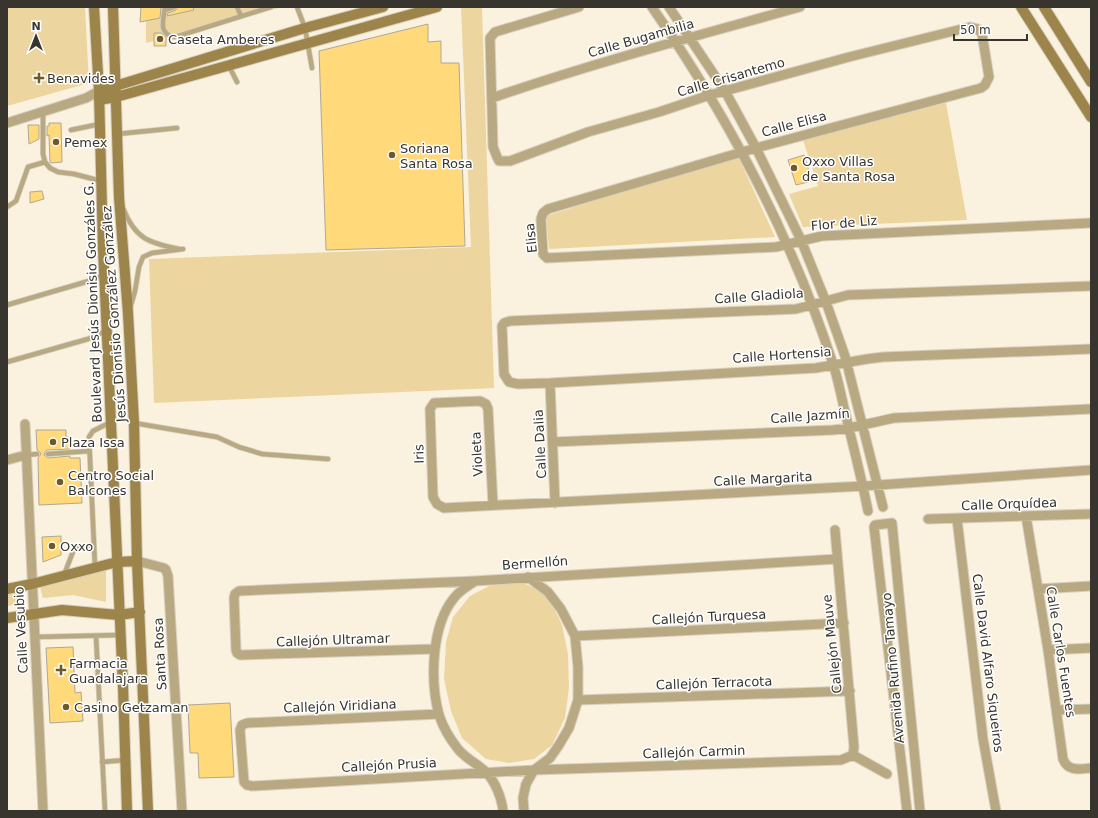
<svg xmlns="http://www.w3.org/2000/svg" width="1098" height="818" viewBox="0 0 1098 818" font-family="'DejaVu Sans',sans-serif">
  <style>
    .green { fill: #ecd59f }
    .building { fill: #ffd97a; stroke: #afa896 }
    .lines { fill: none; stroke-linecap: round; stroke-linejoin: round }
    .lane-casing { stroke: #d7d0bf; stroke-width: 6 }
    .street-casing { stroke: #d7d0bf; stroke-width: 11 }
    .secondary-casing { stroke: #d7d0bf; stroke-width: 12 }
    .lane { stroke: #b8a983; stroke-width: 4.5 }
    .street { stroke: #b8a983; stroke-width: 9 }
    .secondary { stroke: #9c844a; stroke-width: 10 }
    .poi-dot { fill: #6d5a28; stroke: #fff; stroke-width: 1.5 }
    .labels { text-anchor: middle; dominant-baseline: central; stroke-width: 3; stroke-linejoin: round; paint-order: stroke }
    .street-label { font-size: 13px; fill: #38352e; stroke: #fff }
    .poi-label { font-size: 13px; fill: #38352e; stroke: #fff; text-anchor: start }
  </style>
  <rect width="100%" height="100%" fill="#faf2df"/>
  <path class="green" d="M 7,7 L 85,7 L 89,83 L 7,106 Z
    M 146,7 L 283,7 L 146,43 Z
    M 461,7 L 482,7 L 494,388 L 154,403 L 149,259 L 471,247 Z
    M 946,103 L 967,220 L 803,227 L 789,194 L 818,186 L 803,140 Z
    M 738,156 L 775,237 L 549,249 L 546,216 Z
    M 106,568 L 106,602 L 73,595 L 43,598 L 40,587 Z
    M 504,583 L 523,583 L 541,591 L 554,608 L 562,625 L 568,654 L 569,688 L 565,718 L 552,745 L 534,759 L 509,763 L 486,759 L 462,738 L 451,711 L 444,679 L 446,642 L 453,617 L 470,596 L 489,586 Z
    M 21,591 L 21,604 L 7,606 L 7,593 Z"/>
  <path class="building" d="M 141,7 L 161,7 L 160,18 L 140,22 Z
    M 178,7 L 193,7 L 194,10 L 167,16 L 168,13 L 176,10 Z
    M 428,24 L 428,42 L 441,41 L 441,63 L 459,63 L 465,246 L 326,250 L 319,51 Z
    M 154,33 L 161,33 L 166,37 L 166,46 L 154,46 Z
    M 49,123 L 61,123 L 62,162 L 51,163 L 50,162 L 49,135 L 47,136 L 47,126 L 49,126 Z
    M 28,125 L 39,125 L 39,139 L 29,144 Z
    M 804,155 L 812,181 L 796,185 L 788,160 Z
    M 42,191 L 44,199 L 30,203 L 30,192 Z
    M 36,430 L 66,430 L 66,437 L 69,437 L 70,449 L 47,450 L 45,452 L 44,455 L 48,458 L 70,456 L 70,458 L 80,458 L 82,503 L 39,505 L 38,458 L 41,454 L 40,452 L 37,450 Z
    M 61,536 L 61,555 L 43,562 L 42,537 Z
    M 73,647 L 75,693 L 81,692 L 83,721 L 50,723 L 46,648 Z
    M 230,703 L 234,777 L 199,778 L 198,753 L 190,753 L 188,705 Z"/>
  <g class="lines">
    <g class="lane-casing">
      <path id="lane" d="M 165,7 C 164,19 157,34 175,37 L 271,7
        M 237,7 L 241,16
        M 297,7 L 305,28 L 312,68
        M 165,10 L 174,7
        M 229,66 L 237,82
        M 43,112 L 43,154 L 45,162 L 50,168 L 58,172 L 74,174 L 101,181
        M 71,130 L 100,124
        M 117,134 L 177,128
        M 7,207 L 16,201 L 28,167 L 45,162
        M 123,208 C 135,239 149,243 179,249
        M 7,305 L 89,281 L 104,275
        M 130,308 L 135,291 L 139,267 L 143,257 L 152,253 L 183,249
        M 7,362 L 88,339 L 106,331
        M 134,423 L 217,437 L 239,447 L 262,454 L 328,459
        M 48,454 L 89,451
        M 26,455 L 37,454
        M 95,567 L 89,437 L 93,431 L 111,422
        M 64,575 L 74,549 L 94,545
        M 96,636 L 105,811
        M 34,637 L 120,635
        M 102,762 L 126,760"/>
    </g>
    <g class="street-casing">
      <path id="street" d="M 579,7 L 495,32 L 490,38 L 493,147 L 497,157 L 499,161 L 510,161 L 588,132 L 659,112 L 710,95 L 849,57 L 970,27 L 978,29 L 982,34 L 989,77 L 985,85 L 981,88 L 756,148 L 548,209 L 543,213 L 541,219 L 543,254 L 547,258 L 776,247 L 822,236 L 1091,223
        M 652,7 C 729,118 791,235 833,364 C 839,382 842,401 847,420 C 854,450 862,480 868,511
        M 669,7 L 725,91 L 756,148 L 801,240 L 826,302 L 845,356 L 883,507
        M 492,98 C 593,63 696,36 800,7
        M 7,123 L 86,98 L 99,91
        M 1091,286 L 848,295 L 796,309 L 510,321 L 504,323 L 502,326 L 504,374 L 509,382 L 518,384 L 550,383 L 816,368 L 867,359 L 883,357 L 1091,349
        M 550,383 L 555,503
        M 25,424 L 43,811
        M 553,442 L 833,430 L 849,428 L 894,418 L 1091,409
        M 7,460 L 26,455
        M 493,505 L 488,409 L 486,404 L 480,401 L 434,403 L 430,409 L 433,497 L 437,504 L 444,508 L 864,486 L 1091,470
        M 1026,516 L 1048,650 L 1063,759 C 1068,772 1080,769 1091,768
        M 928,519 L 1091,514
        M 957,519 L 983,739 L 996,811
        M 835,530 L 854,747 L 853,755
        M 137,561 L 164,568 L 166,570 L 168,576 L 182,811
        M 475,581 C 468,586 459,591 454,598 C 431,626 430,681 439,715 C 443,727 450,739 458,749 C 466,759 478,764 486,772 C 495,781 502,799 503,811
        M 1038,589 L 1091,586
        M 575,636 L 844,623
        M 434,649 L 240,655 L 237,653 L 236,650 L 234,598 L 235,594 L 239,591 L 475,581 L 837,559
        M 1048,650 L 1091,648
        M 578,700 L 850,691
        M 1057,710 L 1091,709
        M 439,714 L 247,723 L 242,725 L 240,730 L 244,782 L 247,785 L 252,786 L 534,770 L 841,760 L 853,755
        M 853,755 L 887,774
        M 524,811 L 523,798 L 526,784 L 534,770 L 550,758 L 559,745 L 569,728 L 578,700 L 578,667 L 575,636 L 561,609 L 548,592 L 528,577
        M 907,811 L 874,527 L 875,525 L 892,523 L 920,811"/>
    </g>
    <g class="secondary-casing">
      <path id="secondary" d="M 94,7 L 99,91 L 103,249 L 123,686 L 127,811
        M 113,7 L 119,197 L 128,313 L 134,423 L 137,561 L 148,811
        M 1021,7 L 1091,117
        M 1044,7 L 1091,82
        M 99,91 L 305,28 L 383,7
        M 99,100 L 116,97 L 437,7
        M 7,589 L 32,584 L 117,562 L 137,561
        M 7,618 L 62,610 L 119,615 L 140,612"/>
    </g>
    <use href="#lane" class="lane"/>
    <use href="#street" class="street"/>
    <use href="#secondary" class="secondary"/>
  </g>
  <g class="poi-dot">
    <circle cx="160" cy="39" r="4"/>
    <path d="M37 72h4v4h4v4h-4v4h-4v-4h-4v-4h4z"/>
    <circle cx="56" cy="142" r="4"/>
    <circle cx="392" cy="155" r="4"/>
    <circle cx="794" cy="168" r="4"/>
    <circle cx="53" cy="442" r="4"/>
    <circle cx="60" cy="482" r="4"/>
    <circle cx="52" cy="546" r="4"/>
    <path d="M59 664h4v4h4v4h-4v4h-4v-4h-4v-4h4z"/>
    <circle cx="66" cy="707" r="4"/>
  </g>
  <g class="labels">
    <g class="street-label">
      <text transform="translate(641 38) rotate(-16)">Calle Bugambilia</text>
      <text transform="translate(731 77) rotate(-16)">Calle Crisantemo</text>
      <text transform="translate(794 124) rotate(-15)">Calle Elisa</text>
      <text transform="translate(844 223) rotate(-5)">Flor de Liz</text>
      <text transform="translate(531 238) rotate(-96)">Elisa</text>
      <text transform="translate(759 296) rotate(-4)">Calle Gladiola</text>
      <text transform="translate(93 302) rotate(-92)">Boulevard Jesús Dionisio Gonzáles G.</text>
      <text transform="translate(114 314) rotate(-94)">Jesús Dionisio González González</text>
      <text transform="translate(782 355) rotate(-4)">Calle Hortensia</text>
      <text transform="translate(810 416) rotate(-4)">Calle Jazmín</text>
      <text transform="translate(540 444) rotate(-93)">Calle Dalia</text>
      <text transform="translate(419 454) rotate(-92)">Iris</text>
      <text transform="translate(477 454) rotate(-93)">Violeta</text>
      <text transform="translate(763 479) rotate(-3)">Calle Margarita</text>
      <text transform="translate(1009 504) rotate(-2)">Calle Orquídea</text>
      <text transform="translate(535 563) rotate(-4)">Bermellón</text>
      <text transform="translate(709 617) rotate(-3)">Callejón Turquesa</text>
      <text transform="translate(21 630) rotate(-93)">Calle Vesubio</text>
      <text transform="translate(333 640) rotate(-2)">Callejón Ultramar</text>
      <text transform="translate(832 644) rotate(-96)">Callejón Mauve</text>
      <text transform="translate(1061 652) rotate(81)">Calle Carlos Fuentes</text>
      <text transform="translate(160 654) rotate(-93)">Santa Rosa</text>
      <text transform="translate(988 663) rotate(83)">Calle David Alfaro Siqueiros</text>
      <text transform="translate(893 668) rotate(-95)">Avenida Rufino Tamayo</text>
      <text transform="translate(714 683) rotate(-2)">Callejón Terracota</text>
      <text transform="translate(340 706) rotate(-2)">Callejón Viridiana</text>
      <text transform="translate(694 752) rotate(-2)">Callejón Carmin</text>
      <text transform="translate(389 765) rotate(-3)">Callejón Prusia</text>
    </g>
    <g class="poi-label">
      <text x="168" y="39">Caseta Amberes</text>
      <text x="47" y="78">Benavides</text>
      <text x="64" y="142">Pemex</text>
      <text x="400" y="148">Soriana<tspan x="400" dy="15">Santa Rosa</tspan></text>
      <text x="802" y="161">Oxxo Villas<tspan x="802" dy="15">de Santa Rosa</tspan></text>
      <text x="61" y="442">Plaza Issa</text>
      <text x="68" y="475">Centro Social<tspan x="68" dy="15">Balcones</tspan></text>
      <text x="60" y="546">Oxxo</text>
      <text x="69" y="663">Farmacia<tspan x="69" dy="15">Guadalajara</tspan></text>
      <text x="74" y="707">Casino Getzaman</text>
    </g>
  </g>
  <rect width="1098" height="818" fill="none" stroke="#38352e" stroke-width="16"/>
  <g transform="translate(36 36)" stroke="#ffffff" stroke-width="3" paint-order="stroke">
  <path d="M0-3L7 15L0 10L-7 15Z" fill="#38352e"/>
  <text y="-6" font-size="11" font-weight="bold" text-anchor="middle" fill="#38352e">N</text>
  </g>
  <path d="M954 34v6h73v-6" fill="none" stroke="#38352e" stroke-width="2"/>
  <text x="960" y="34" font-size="12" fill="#38352e" stroke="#ffffff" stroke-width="3" paint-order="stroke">50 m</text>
</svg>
